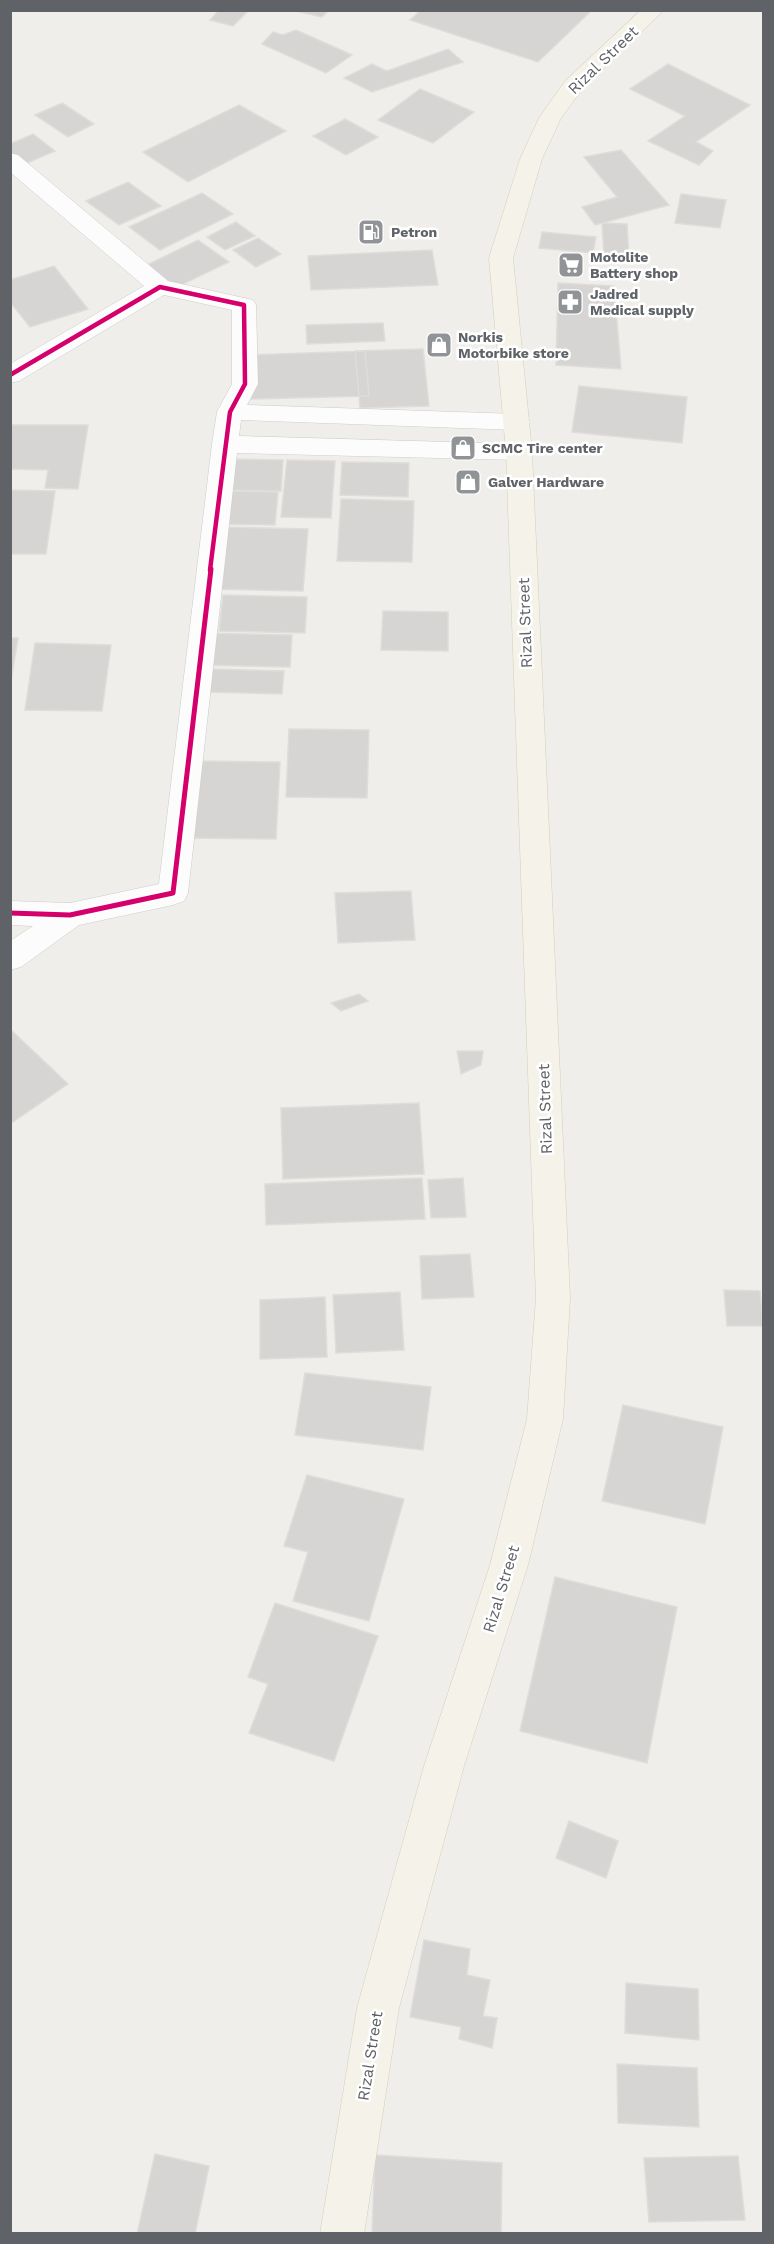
<svg xmlns="http://www.w3.org/2000/svg" width="774" height="2244" viewBox="0 0 774 2244" font-family="'Work Sans',sans-serif">
  <style>
    .building { fill: #d6d5d3; stroke: #deddd9; stroke-width: 1.5 }
    .lines { fill: none; stroke-linecap: round; stroke-linejoin: round }
    .minor-casing { stroke: #cbcccc; stroke-width: 1 }
    .major-casing { stroke: #d7ceb8; stroke-width: 1 }
    .minor { fill: #fdfcfc; fill-rule: evenodd }
    .major { fill: #f4f2e9; fill-rule: evenodd }
    .cycleway-far1-casing { stroke: #fff; stroke-width: 8 }
    .cycleway-casing { stroke: #fff; stroke-width: 9 }
    .cycleway-far1 { stroke: #d6006c; stroke-width: 4.5 }
    .cycleway { stroke: #d6006c; stroke-width: 5 }
    .labels { text-anchor: middle; dominant-baseline: central; stroke-width: 5; stroke-linejoin: round; paint-order: stroke }
    .far-poi-label { font-size: 14px; font-weight: bold; fill: #5f6368; stroke: #fff; text-anchor: start }
    .street-label { font-size: 16px; fill: #5f6368; stroke: #fff }
  </style>
  <rect width="100%" height="100%" fill="#efeeea"/>
  <path class="building" d="M 219,10 L 249,10 L 233,26 L 210,20 Z
    M 291,10 L 329,10 L 322,17 Z
    M 421,10 L 592,10 L 538,62 L 410,20 Z
    M 296,30 L 352,55 L 326,73 L 262,44 L 273,32 L 283,35 Z
    M 448,49 L 463,62 L 372,92 L 344,78 L 372,64 L 387,71 Z
    M 668,64 L 750,105 L 696,142 L 713,151 L 699,165 L 648,141 L 685,116 L 630,89 Z
    M 420,89 L 474,112 L 433,143 L 378,120 Z
    M 62,103 L 94,124 L 68,137 L 35,115 Z
    M 239,105 L 286,131 L 188,182 L 143,152 Z
    M 345,119 L 378,137 L 346,155 L 313,136 Z
    M 33,134 L 55,151 L 25,164 L 10,152 L 10,144 Z
    M 621,150 L 669,205 L 595,225 L 582,207 L 617,197 L 584,157 Z
    M 128,182 L 161,206 L 119,225 L 86,201 Z
    M 202,193 L 233,214 L 160,250 L 129,227 Z
    M 681,194 L 726,200 L 720,228 L 675,223 Z
    M 236,222 L 255,236 L 225,250 L 207,237 Z
    M 602,223 L 627,224 L 629,258 L 604,256 Z
    M 542,232 L 596,237 L 593,253 L 539,248 Z
    M 258,238 L 281,254 L 256,267 L 233,250 Z
    M 198,240 L 229,262 L 173,289 L 143,267 Z
    M 432,250 L 438,285 L 311,290 L 308,256 Z
    M 54,266 L 88,309 L 30,327 L 10,302 L 10,280 Z
    M 558,283 L 614,286 L 621,369 L 556,365 Z
    M 383,323 L 385,341 L 307,344 L 306,325 Z
    M 423,349 L 429,406 L 360,408 L 355,351 Z
    M 365,351 L 369,396 L 251,399 L 250,355 Z
    M 579,386 L 687,397 L 682,443 L 572,432 Z
    M 10,425 L 88,425 L 78,489 L 45,488 L 48,470 L 10,469 Z
    M 226,459 L 283,460 L 281,491 L 223,490 Z
    M 287,460 L 335,461 L 331,518 L 281,517 Z
    M 342,462 L 409,463 L 408,497 L 340,495 Z
    M 10,490 L 55,491 L 46,554 L 10,554 Z
    M 225,491 L 278,492 L 275,525 L 222,524 Z
    M 341,499 L 414,501 L 412,562 L 337,561 Z
    M 222,527 L 308,529 L 303,591 L 215,589 Z
    M 223,595 L 307,597 L 305,633 L 219,631 Z
    M 383,611 L 448,612 L 448,651 L 381,650 Z
    M 203,633 L 292,635 L 290,667 L 200,665 Z
    M 10,638 L 18,638 L 10,687 Z
    M 35,643 L 111,645 L 102,711 L 25,710 Z
    M 210,669 L 284,671 L 282,694 L 207,692 Z
    M 289,729 L 369,730 L 367,798 L 286,797 Z
    M 192,761 L 280,762 L 276,839 L 186,838 Z
    M 411,891 L 415,940 L 338,943 L 335,893 Z
    M 359,994 L 368,1001 L 341,1011 L 331,1003 Z
    M 10,1029 L 68,1084 L 10,1124 Z
    M 457,1051 L 483,1051 L 481,1065 L 461,1074 Z
    M 419,1103 L 424,1174 L 283,1179 L 281,1108 Z
    M 422,1178 L 425,1219 L 266,1225 L 265,1184 Z
    M 463,1178 L 466,1217 L 431,1218 L 428,1180 Z
    M 470,1254 L 474,1297 L 422,1299 L 420,1256 Z
    M 724,1290 L 760,1291 L 763,1326 L 727,1326 Z
    M 400,1292 L 404,1350 L 336,1353 L 333,1295 Z
    M 325,1297 L 327,1357 L 260,1359 L 260,1300 Z
    M 305,1373 L 431,1387 L 423,1450 L 295,1435 Z
    M 623,1405 L 723,1427 L 705,1524 L 602,1501 Z
    M 307,1475 L 404,1499 L 369,1621 L 293,1601 L 308,1552 L 284,1546 Z
    M 555,1577 L 677,1607 L 647,1763 L 520,1731 Z
    M 275,1603 L 378,1636 L 334,1761 L 249,1733 L 268,1684 L 248,1677 Z
    M 569,1821 L 618,1841 L 606,1878 L 556,1858 Z
    M 424,1940 L 470,1949 L 467,1975 L 490,1980 L 483,2016 L 497,2018 L 492,2048 L 459,2039 L 461,2027 L 410,2017 Z
    M 626,1983 L 698,1989 L 699,2040 L 625,2033 Z
    M 617,2064 L 697,2068 L 699,2127 L 618,2123 Z
    M 155,2154 L 209,2166 L 195,2234 L 137,2234 Z
    M 375,2155 L 502,2163 L 501,2234 L 372,2234 Z
    M 738,2156 L 745,2220 L 649,2222 L 644,2158 Z"/>
  <g class="lines">
    <g class="minor-casing">
      <path id="minor" d="M 10,153 L 18,155 L 168,281 L 253,300 L 256,305 L 258,384 L 247,405 L 517,414 L 526,416 L 530,422 L 526,428 L 517,430 L 241,420 L 239,436 L 519,444 L 528,446 L 532,452 L 528,458 L 519,460 L 237,453 L 188,893 L 184,901 L 173,905 L 79,925 L 21,967 L 10,970 L 10,941 L 33,926 L 10,925 L 10,901 L 70,903 L 159,884 L 212,444 L 217,412 L 232,384 L 232,310 L 164,295 L 19,381 L 10,383 L 10,364 L 144,286 L 10,172 Z"/>
    </g>
    <g class="major-casing">
      <path id="major" d="M 641,10 L 664,10 L 581,91 L 561,118 L 542,159 L 513,258 L 532,452 L 570,1298 L 563,1419 L 528,1565 L 464,1766 L 399,2008 L 364,2234 L 320,2234 L 357,2008 L 424,1766 L 490,1565 L 527,1419 L 536,1298 L 506,452 L 489,258 L 520,159 L 539,118 L 565,81 Z"/>
    </g>
    <use href="#minor" class="minor"/>
    <use href="#major" class="major"/>
    <g class="cycleway-far1-casing">
      <path id="cycleway-far1" d="M 10,375 L 160,287 L 244,305 L 245,384 L 230,412 L 210,570"/>
    </g>
    <g class="cycleway-casing">
      <path id="cycleway" d="M 10,913 L 70,915 L 173,893 L 211,569"/>
    </g>
    <use href="#cycleway-far1" class="cycleway-far1"/>
    <use href="#cycleway" class="cycleway"/>
  </g>
  <defs>
    <g id="fuel-square" transform="scale(1.35)"><rect x="-9" y="-9" width="18" height="18" rx="4" fill="#919496" stroke="#fff"/><path d="M-5.5-6h7V0h2V4h1.3V-2.5L3-4.5l.8-.8L6-3V5H2.5V1h-1V6h-7ZM-4.2-4.7v3.2H.2V-4.7Z" fill="#fff"/></g>
    <g id="supermarket-square" transform="scale(1.35)"><rect x="-9" y="-9" width="18" height="18" rx="4" fill="#919496" stroke="#fff"/><path d="M-6-5.5h2.5l.6 2H6L4.5 2H-2.5L-4.4-4H-6ZM-1.5 3.2a1.3 1.3 0 1 0 .1 0ZM3 3.2a1.3 1.3 0 1 0 .1 0Z" fill="#fff"/></g>
    <g id="pharmacy-square" transform="scale(1.35)"><rect x="-9" y="-9" width="18" height="18" rx="4" fill="#919496" stroke="#fff"/><path d="M-2-6h4v4h4v4h-4v4h-4v-4h-4v-4h4Z" fill="#fff"/></g>
    <g id="shop-square" transform="scale(1.35)"><rect x="-9" y="-9" width="18" height="18" rx="4" fill="#919496" stroke="#fff"/><path d="M-5-2.5h2.3a2.7 3.5 0 0 1 5.4 0H5L5.5 6h-11ZM-1.5-2.5h3a1.5 2.3 0 0 0-3 0Z" fill="#fff"/></g>
  </defs>
  <g fill-rule="evenodd">
    <use href="#fuel-square" x="371" y="232"/>
    <use href="#supermarket-square" x="571" y="265"/>
    <use href="#pharmacy-square" x="570" y="302"/>
    <use href="#shop-square" x="439" y="345"/>
    <use href="#shop-square" x="463" y="448"/>
    <use href="#shop-square" x="468" y="482"/>
  </g>
  <g class="labels">
    <g class="far-poi-label">
      <text x="391" y="232">Petron</text>
      <text x="590" y="257">Motolite<tspan x="590" dy="16">Battery shop</tspan></text>
      <text x="590" y="294">Jadred<tspan x="590" dy="16">Medical supply</tspan></text>
      <text x="458" y="337">Norkis<tspan x="458" dy="16">Motorbike store</tspan></text>
      <text x="482" y="448">SCMC Tire center</text>
      <text x="488" y="482">Galver Hardware</text>
    </g>
    <g class="street-label">
      <text transform="translate(603 60) rotate(-44)">Rizal Street</text>
      <text transform="translate(525 623) rotate(-92)">Rizal Street</text>
      <text transform="translate(545 1109) rotate(-92)">Rizal Street</text>
      <text transform="translate(501 1589) rotate(-73)">Rizal Street</text>
      <text transform="translate(370 2056) rotate(-81)">Rizal Street</text>
    </g>
  </g>
  <rect width="774" height="2244" fill="none" stroke="#5f6368" stroke-width="24"/>
</svg>
